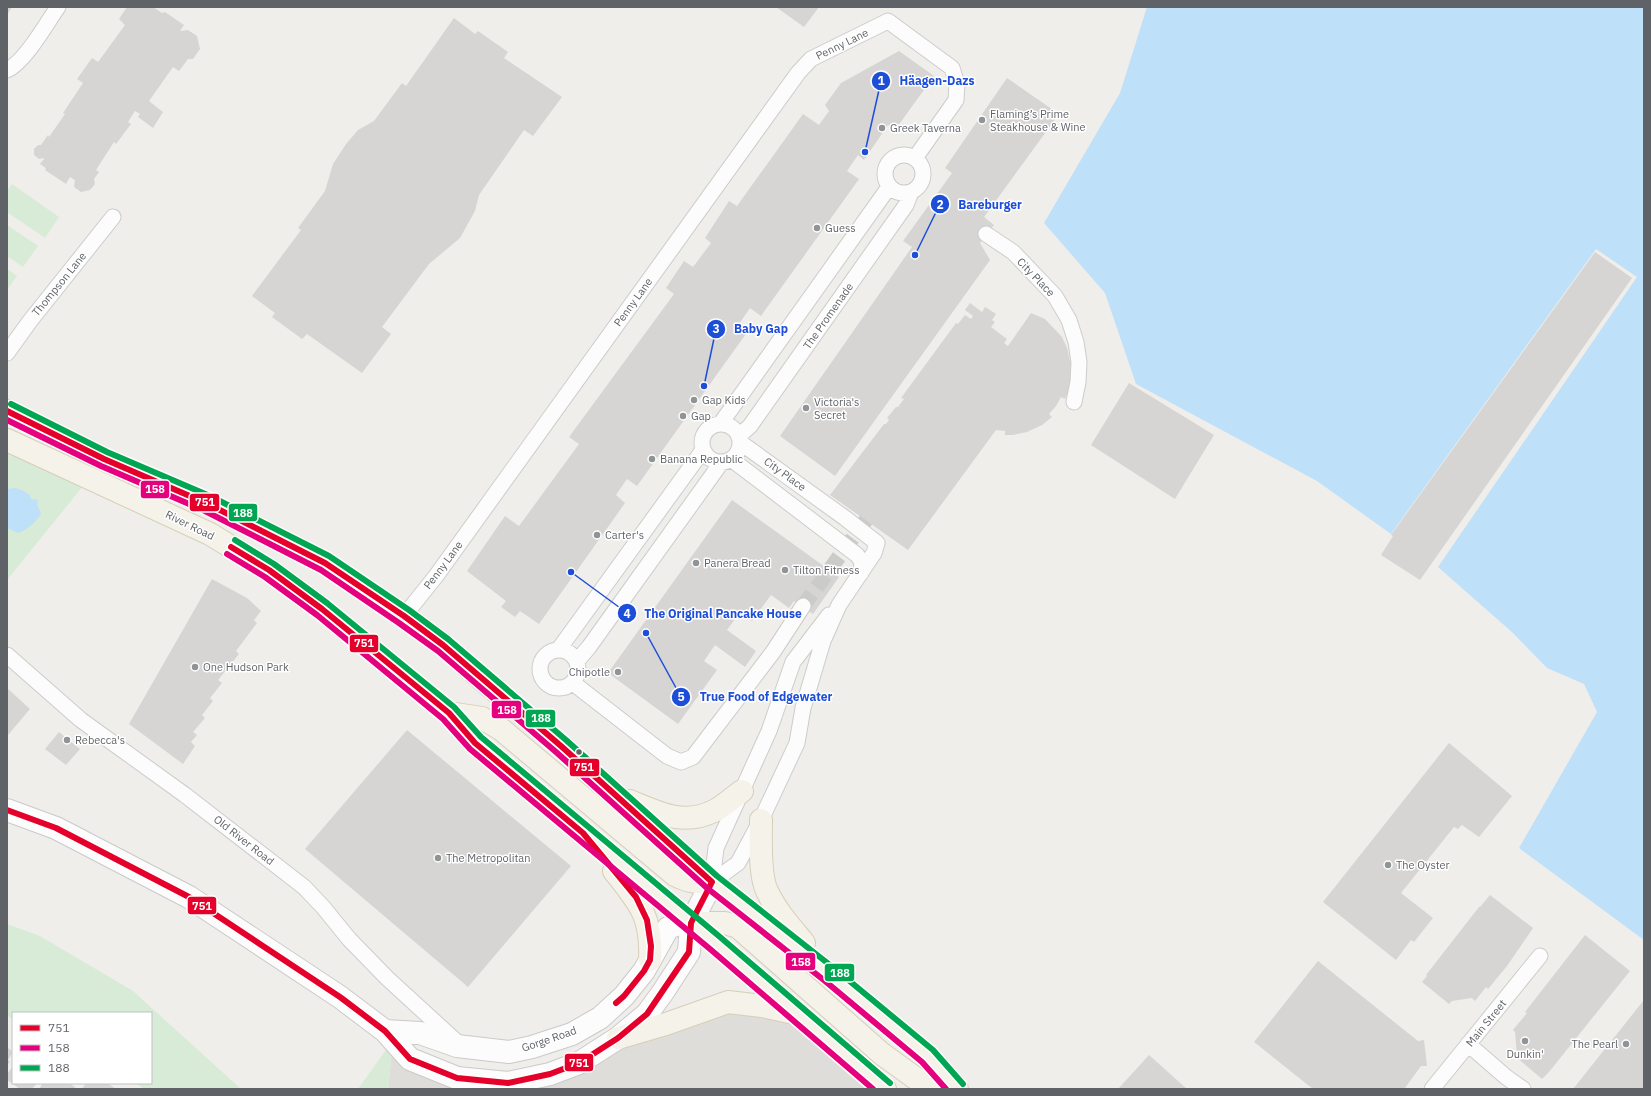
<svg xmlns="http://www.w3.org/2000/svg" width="1651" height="1096" viewBox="0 0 1651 1096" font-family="'IBM Plex Sans',sans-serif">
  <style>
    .industrial { fill: #dfddda }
    .green { fill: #d8ebd6 }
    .water { fill: #bfe0f9 }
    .building { fill: #d6d5d3 }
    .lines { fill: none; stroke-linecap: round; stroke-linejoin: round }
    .street-tunnel { stroke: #cbcbca; stroke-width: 15; stroke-dasharray: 15 8; stroke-linecap: butt }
    .street-casing { stroke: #cbcccc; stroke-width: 17 }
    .secondary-casing { stroke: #cacacb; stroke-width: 24 }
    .primary-casing { stroke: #d7ceb8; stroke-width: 24 }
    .street { stroke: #fdfcfc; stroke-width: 15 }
    .secondary { stroke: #fdfcfc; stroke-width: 22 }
    .primary { stroke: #f4f2e9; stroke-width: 22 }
    .bus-1-casing { stroke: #fff; stroke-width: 9 }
    .bus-2-casing { stroke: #fff; stroke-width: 9 }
    .bus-3-casing { stroke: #fff; stroke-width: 9 }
    .bus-1 { stroke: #e4002b; stroke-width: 6 }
    .bus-2 { stroke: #e5007d; stroke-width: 6 }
    .bus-3 { stroke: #00a651; stroke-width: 6 }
    .poi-dot { fill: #919496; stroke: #fff; stroke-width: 1.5 }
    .bus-dot { fill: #5f6368; stroke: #fff; stroke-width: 1.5 }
    .labels { text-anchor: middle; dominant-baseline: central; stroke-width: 3; stroke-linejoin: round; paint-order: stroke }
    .street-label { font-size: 11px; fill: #5f6368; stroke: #fff }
    .poi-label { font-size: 11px; fill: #5f6368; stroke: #fff; text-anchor: start }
    .leader { fill: none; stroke: #1d4ed8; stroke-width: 1.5 }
    .callout-dot { fill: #1d4ed8; stroke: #fff; stroke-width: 1.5 }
    .mark-label { font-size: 12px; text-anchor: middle; font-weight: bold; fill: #fff }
    .callout-label { font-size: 12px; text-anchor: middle; font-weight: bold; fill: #1d4ed8; stroke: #fff; stroke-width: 3; stroke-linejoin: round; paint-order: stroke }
    .line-badge { stroke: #fff; stroke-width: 1.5 }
    .badge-label { font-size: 11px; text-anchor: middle; font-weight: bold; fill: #fff }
  </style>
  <rect width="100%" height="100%" fill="#efeeea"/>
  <path class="industrial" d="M 728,1002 L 798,1014 L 885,1089 L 388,1089 L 393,1040 L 410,1059 L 508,1083 Z"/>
  <path class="green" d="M 12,184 L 59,217 L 45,238 L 7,212 L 7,191 Z
    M 7,225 L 38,246 L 23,267 L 7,256 Z
    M 7,269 L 17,276 L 7,290 Z
    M 7,452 L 83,486 L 7,580 Z
    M 7,924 L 40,936 L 133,991 L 241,1089 L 144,1089 L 136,1083 L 151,1083 L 151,1013 L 13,1013 L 13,1020 L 7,1015 Z
    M 393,1040 L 388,1089 L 358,1089 Z"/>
  <path class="water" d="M 1147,7 L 1644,7 L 1644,940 L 1519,848 L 1597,712 L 1584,684 L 1547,668 L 1513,633 L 1438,567 L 1637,277 L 1596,249 L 1391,534 L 1317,481 L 1136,384 L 1105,293 L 1044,223 L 1120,93 Z
    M 15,488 L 22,490 L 30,495 L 31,499 L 38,500 L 37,504 L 41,514 C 36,522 27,530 18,533 L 7,528 L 7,489 Z"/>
  <path class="building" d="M 7,7 L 12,7 L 7,15 Z
    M 127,7 L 153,7 L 162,13 L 165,12 L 184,25 L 180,31 L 188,30 L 197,36 L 200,49 L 193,59 L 188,59 L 179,71 L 173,67 L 149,101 L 163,112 L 153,128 L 138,117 L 140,114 L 135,111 L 128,122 L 131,124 L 116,144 L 114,142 L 96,170 L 99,172 L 94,179 L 95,184 L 90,190 L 81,192 L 74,187 L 75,180 L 70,177 L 66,184 L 45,170 L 46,168 L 40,164 L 44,159 L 43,158 L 39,159 L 34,155 L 34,149 L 38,145 L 41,145 L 48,135 L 49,137 L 65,114 L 63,113 L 83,83 L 77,79 L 92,58 L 98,62 L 125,25 L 119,19 Z
    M 776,7 L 819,7 L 804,27 Z
    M 454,18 L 475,34 L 478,31 L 508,52 L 504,58 L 562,97 L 533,136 L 524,130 L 479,195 L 475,211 L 460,238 L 429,264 L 382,327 L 391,334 L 362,373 L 307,334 L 302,339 L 272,317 L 275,313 L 252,296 L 301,230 L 298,228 L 325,191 L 333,164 L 346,144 L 358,130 L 374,121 L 402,83 L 406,86 Z
    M 899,51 L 934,76 L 895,130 L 888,125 L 864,160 L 858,155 L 847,171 L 859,179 L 761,316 L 750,308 L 739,324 L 748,331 L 637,486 L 627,479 L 616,495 L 625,503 L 539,624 L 520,611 L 515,617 L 501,607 L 506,601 L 467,571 L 505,516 L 519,526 L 579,444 L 569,437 L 674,294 L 666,288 L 684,261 L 693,267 L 711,243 L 705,238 L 729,201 L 737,206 L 803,114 L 819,125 L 829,111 L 825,105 L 841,83 Z
    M 1007,78 L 1059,114 L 984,217 L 994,225 L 980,243 L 990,260 L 835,476 L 780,436 L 912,247 L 903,241 L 952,173 L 945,168 Z
    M 1595,252 L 1632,278 L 1420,580 L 1381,555 L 1393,536 L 1391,535 Z
    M 970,303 L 982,312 L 985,307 L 996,314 L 992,320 L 995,322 L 991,327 L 1007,339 L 1004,343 L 1008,346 L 1031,313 L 1045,319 L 1062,337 L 1067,348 L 1072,369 L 1070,387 L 1065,399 L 1061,397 L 1056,406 L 1049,414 L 1052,417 L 1042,425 L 1027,432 L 1013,435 L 1005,435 L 1005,431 L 996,430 L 908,550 L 830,495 L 884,424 L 886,424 L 889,420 L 887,418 L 896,407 L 898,407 L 904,399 L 901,398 L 956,323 L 958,324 L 965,315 L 971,319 L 973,316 L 965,310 Z
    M 1129,383 L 1214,435 L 1175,499 L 1091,445 Z
    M 732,500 L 839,577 L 813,614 L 794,601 L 789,608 L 771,595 L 752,621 L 740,612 L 727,630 L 756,651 L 745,667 L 715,645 L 704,661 L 717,670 L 678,724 L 608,673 Z
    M 212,579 L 247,598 L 261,611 L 254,620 L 257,623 L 236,651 L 239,654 L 218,680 L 222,683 L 210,698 L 213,701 L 202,715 L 205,718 L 193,732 L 197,735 L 191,742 L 195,746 L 183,764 L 129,724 Z
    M 7,688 L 30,709 L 8,735 L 7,735 Z
    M 407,730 L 571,866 L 468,987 L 305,849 Z
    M 59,732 L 80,749 L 66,765 L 45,749 Z
    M 1449,743 L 1512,796 L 1479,837 L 1462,825 L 1458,829 L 1454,827 L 1401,893 L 1433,918 L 1414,942 L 1411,940 L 1396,960 L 1323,902 Z
    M 1490,895 L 1533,928 L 1507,966 L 1488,989 L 1486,987 L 1475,1001 L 1472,998 L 1452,1001 L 1449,1004 L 1422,982 L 1427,976 L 1426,975 L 1479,907 L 1480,907 Z
    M 1585,935 L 1630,971 L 1549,1072 L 1542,1079 L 1516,1057 L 1517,1055 L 1515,1032 L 1513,1030 L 1527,1013 L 1525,1012 Z
    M 1318,961 L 1418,1041 L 1424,1040 L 1427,1066 L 1421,1066 L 1405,1088 L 1406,1089 L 1313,1089 L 1254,1042 Z
    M 1644,1000 L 1644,1089 L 1573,1089 Z
    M 7,1047 L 13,1052 L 8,1060 L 10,1062 L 7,1065 Z
    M 1149,1055 L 1187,1089 L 1118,1089 Z
    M 13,1066 L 13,1083 L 37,1083 L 32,1089 L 20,1089 L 7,1080 L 7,1074 Z
    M 43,1083 L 69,1083 L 75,1087 L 74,1089 L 39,1089 Z
    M 86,1083 L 107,1083 L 116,1089 L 82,1089 Z"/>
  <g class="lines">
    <path class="street-tunnel" d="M 803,606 L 866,520"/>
    <g class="street-casing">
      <path id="street" d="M 7,70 C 25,62 46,24 58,7
        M885 174a19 19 0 1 1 38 0a19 19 0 1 1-38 0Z
        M 986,234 L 1013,252 L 1055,296 L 1069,320 L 1076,342 L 1079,362 L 1078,382 L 1074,402
        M 7,353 L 30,321 L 113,217
        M 721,423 L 889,187
        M702 443a19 19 0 1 1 38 0a19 19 0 1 1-38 0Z
        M 739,436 L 750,426 L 906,205 L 911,192
        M 731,459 L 857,555 L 862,562 L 861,573
        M 404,616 L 436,576 L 798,73 L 811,59 L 888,21 L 952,68 L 957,84 L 956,100 L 915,158
        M 559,649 L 703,450
        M540 669a19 19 0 1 1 38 0a19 19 0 1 1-38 0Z
        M 7,655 L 81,720 L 185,795 L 304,887 L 323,907 L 349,939 L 387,978 L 459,1044
        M 577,661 L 589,647 L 721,463
        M 573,683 L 667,756 L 681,762 L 693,757 L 773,652 L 803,606
        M 712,882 L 738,863 L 761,820 L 797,743 L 803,708 L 823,641 L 839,605 L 874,553 L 877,543 L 845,518 L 741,443
        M 712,882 L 716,848 L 769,731 L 793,662 L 829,615
        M 1468,1044 L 1506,1077 L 1523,1089
        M 1432,1089 L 1540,956"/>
    </g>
    <g class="secondary-casing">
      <path id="secondary" d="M 7,810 L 56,828 L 189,897 L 340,997 L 385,1031 L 410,1059 L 457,1078 L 508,1083 L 550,1074 L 579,1063 L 618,1038 L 647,1014 L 663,992 L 689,952 L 691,923 L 712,882
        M 385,1031 L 420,1033 L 457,1046 L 509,1052 L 532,1047 L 572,1034 L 600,1018 L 624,996 L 644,971 L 668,928 L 678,924 L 691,923"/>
    </g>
    <g class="primary-casing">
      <path id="primary" d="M 7,411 L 104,459 L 206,503 L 325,563 L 404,616 L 443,645 L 486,683 L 561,746 L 712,882 L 830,975 L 928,1056 L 957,1089
        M 7,440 L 210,534 L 269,570 L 322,609 L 449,713 L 475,743 L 715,943 L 885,1089
        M 449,713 L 482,718 L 502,730 L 675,875 C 688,882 698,883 712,882
        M 630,801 C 659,813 683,826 714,811 C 724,806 733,797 742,791
        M 761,820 C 761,839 759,875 767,891 C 776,911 791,927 804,943
        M 614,871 C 640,904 652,916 650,960
        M 691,923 L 725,923 L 738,927 L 882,1054 L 918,1080 L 940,1089
        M 618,1038 L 666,1024 L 728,1002 L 762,1006 L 794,1013"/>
    </g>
    <use href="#street" class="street"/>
    <use href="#secondary" class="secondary"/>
    <use href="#primary" class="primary"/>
    <g class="bus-1-casing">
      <path id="bus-1" d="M 7,411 L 104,459 L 206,503 L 325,563 L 404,616 L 443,645 L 561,746 L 712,882 L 691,923 L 689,952 L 647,1014 L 618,1038 L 579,1063 L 550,1074 L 508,1083 L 457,1078 L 410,1059 L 385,1031 L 340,997 L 189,897 L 56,828 L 7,810
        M 231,547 L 269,570 L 322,609 L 449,713 L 475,743 L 583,833 L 636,897 L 647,920 L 651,946 L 650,960 L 644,971 L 624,996 L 616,1003"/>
    </g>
    <g class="bus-2-casing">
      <path id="bus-2" d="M 7,420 L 101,466 L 203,510 L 321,570 L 399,623 L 438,651 L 556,752 L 707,888 L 825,981 L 922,1062 L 946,1089
        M 227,554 L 265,577 L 317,615 L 443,719 L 470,749 L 710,949 L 873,1089"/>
    </g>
    <g class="bus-3-casing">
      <path id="bus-3" d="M 11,404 L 107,452 L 210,496 L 329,556 L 409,610 L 448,639 L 566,740 L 717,876 L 835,969 L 933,1050 L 963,1084
        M 235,540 L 274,564 L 327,603 L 454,707 L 481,737 L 720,937 L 890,1083"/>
    </g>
    <use href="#bus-1" class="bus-1"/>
    <use href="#bus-2" class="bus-2"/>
    <use href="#bus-3" class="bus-3"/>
  </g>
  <g class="poi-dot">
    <circle cx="982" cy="120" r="4"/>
    <circle cx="882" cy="128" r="4"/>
    <circle cx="817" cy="228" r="4"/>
    <circle cx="694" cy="400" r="4"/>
    <circle cx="806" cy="408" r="4"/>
    <circle cx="683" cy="416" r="4"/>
    <circle cx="652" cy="459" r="4"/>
    <circle cx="597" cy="535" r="4"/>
    <circle cx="696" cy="563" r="4"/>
    <circle cx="785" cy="570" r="4"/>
    <circle cx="195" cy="667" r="4"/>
    <circle cx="618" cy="672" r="4"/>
    <circle cx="67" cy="740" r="4"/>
    <circle cx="438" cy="858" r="4"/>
    <circle cx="1388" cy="865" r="4"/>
    <circle cx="1525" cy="1041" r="4"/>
    <circle cx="1626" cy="1044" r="4"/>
  </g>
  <circle class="bus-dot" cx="579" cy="752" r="3.5"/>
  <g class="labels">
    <g class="street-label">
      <text transform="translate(842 44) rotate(-26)">Penny Lane</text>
      <text transform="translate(1036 277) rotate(46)">City Place</text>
      <text transform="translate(59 284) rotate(-51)">Thompson Lane</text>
      <text transform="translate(633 302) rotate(-54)">Penny Lane</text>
      <text transform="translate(828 316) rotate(-55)">The Promenade</text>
      <text transform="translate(785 474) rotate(36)">City Place</text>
      <text transform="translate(190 525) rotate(26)">River Road</text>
      <text transform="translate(443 565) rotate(-53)">Penny Lane</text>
      <text transform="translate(244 840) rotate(38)">Old River Road</text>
      <text transform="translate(1486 1023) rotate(-51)">Main Street</text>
      <text transform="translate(549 1039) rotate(-19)">Gorge Road</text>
    </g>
    <g class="poi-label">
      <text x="990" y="114">Flaming’s Prime<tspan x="990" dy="13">Steakhouse &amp; Wine</tspan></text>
      <text x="890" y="128">Greek Taverna</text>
      <text x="825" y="228">Guess</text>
      <text x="702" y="400">Gap Kids</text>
      <text x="814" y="402">Victoria's<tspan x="814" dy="13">Secret</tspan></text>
      <text x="691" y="416">Gap</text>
      <text x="660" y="459">Banana Republic</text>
      <text x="605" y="535">Carter's</text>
      <text x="704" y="563">Panera Bread</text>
      <text x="793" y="570">Tilton Fitness</text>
      <text x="203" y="667">One Hudson Park</text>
      <text x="610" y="672" text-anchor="end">Chipotle</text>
      <text x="75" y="740">Rebecca's</text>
      <text x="446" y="858">The Metropolitan</text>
      <text x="1396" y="865">The Oyster</text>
      <text x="1618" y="1044" text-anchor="end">The Pearl</text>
      <text x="1525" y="1054" text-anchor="middle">Dunkin'</text>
    </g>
  </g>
  <path class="leader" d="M865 152L881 81M915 255L940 204M704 386L716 329M571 572L627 613M646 633L681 697"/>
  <g class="callout-dot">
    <circle cx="865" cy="152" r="4"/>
    <circle cx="915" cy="255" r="4"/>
    <circle cx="704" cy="386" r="4"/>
    <circle cx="571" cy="572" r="4"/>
    <circle cx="646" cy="633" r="4"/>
    <circle cx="881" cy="81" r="10"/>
    <circle cx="940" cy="204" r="10"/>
    <circle cx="716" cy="329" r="10"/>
    <circle cx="627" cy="613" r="10"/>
    <circle cx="681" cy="697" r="10"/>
  </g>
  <g class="mark-label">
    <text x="881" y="85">1</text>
    <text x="940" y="209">2</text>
    <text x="716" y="333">3</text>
    <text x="627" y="618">4</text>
    <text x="681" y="701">5</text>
  </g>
  <g class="callout-label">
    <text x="937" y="85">Häagen-Dazs</text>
    <text x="990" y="209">Bareburger</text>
    <text x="761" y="333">Baby Gap</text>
    <text x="723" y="618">The Original Pancake House</text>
    <text x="766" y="701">True Food of Edgewater</text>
  </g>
  <g class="line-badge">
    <rect x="140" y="480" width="30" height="19" rx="4" fill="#e5007d"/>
    <rect x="189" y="493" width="31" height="19" rx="4" fill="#e4002b"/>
    <rect x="228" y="503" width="30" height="19" rx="4" fill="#00a651"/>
    <rect x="349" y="634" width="30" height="19" rx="4" fill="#e4002b"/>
    <rect x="491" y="700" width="31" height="19" rx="4" fill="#e5007d"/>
    <rect x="525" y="709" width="31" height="19" rx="4" fill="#00a651"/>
    <rect x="569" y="758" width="31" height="19" rx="4" fill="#e4002b"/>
    <rect x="187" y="896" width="30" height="19" rx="4" fill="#e4002b"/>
    <rect x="785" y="952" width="31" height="19" rx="4" fill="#e5007d"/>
    <rect x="824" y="963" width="31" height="19" rx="4" fill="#00a651"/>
    <rect x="564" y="1053" width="30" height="19" rx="4" fill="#e4002b"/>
  </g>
  <g class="badge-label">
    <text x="155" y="493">158</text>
    <text x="205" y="506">751</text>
    <text x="243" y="517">188</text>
    <text x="364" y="647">751</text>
    <text x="507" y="714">158</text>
    <text x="541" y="722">188</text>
    <text x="584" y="771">751</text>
    <text x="202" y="910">751</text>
    <text x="801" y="966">158</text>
    <text x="840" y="977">188</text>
    <text x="579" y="1067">751</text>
  </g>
  <rect width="1651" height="1096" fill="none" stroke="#5f6368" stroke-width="16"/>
  <rect x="12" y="1012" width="140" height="72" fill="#ffffff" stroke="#bfc1c3"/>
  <rect x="20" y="1025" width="20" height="6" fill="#e4002b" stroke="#bfc1c3"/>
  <text x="48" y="1032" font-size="12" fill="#5f6368">751</text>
  <rect x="20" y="1045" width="20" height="6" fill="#e5007d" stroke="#bfc1c3"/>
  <text x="48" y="1052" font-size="12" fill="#5f6368">158</text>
  <rect x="20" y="1065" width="20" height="6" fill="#00a651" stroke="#bfc1c3"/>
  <text x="48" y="1072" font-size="12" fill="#5f6368">188</text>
</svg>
